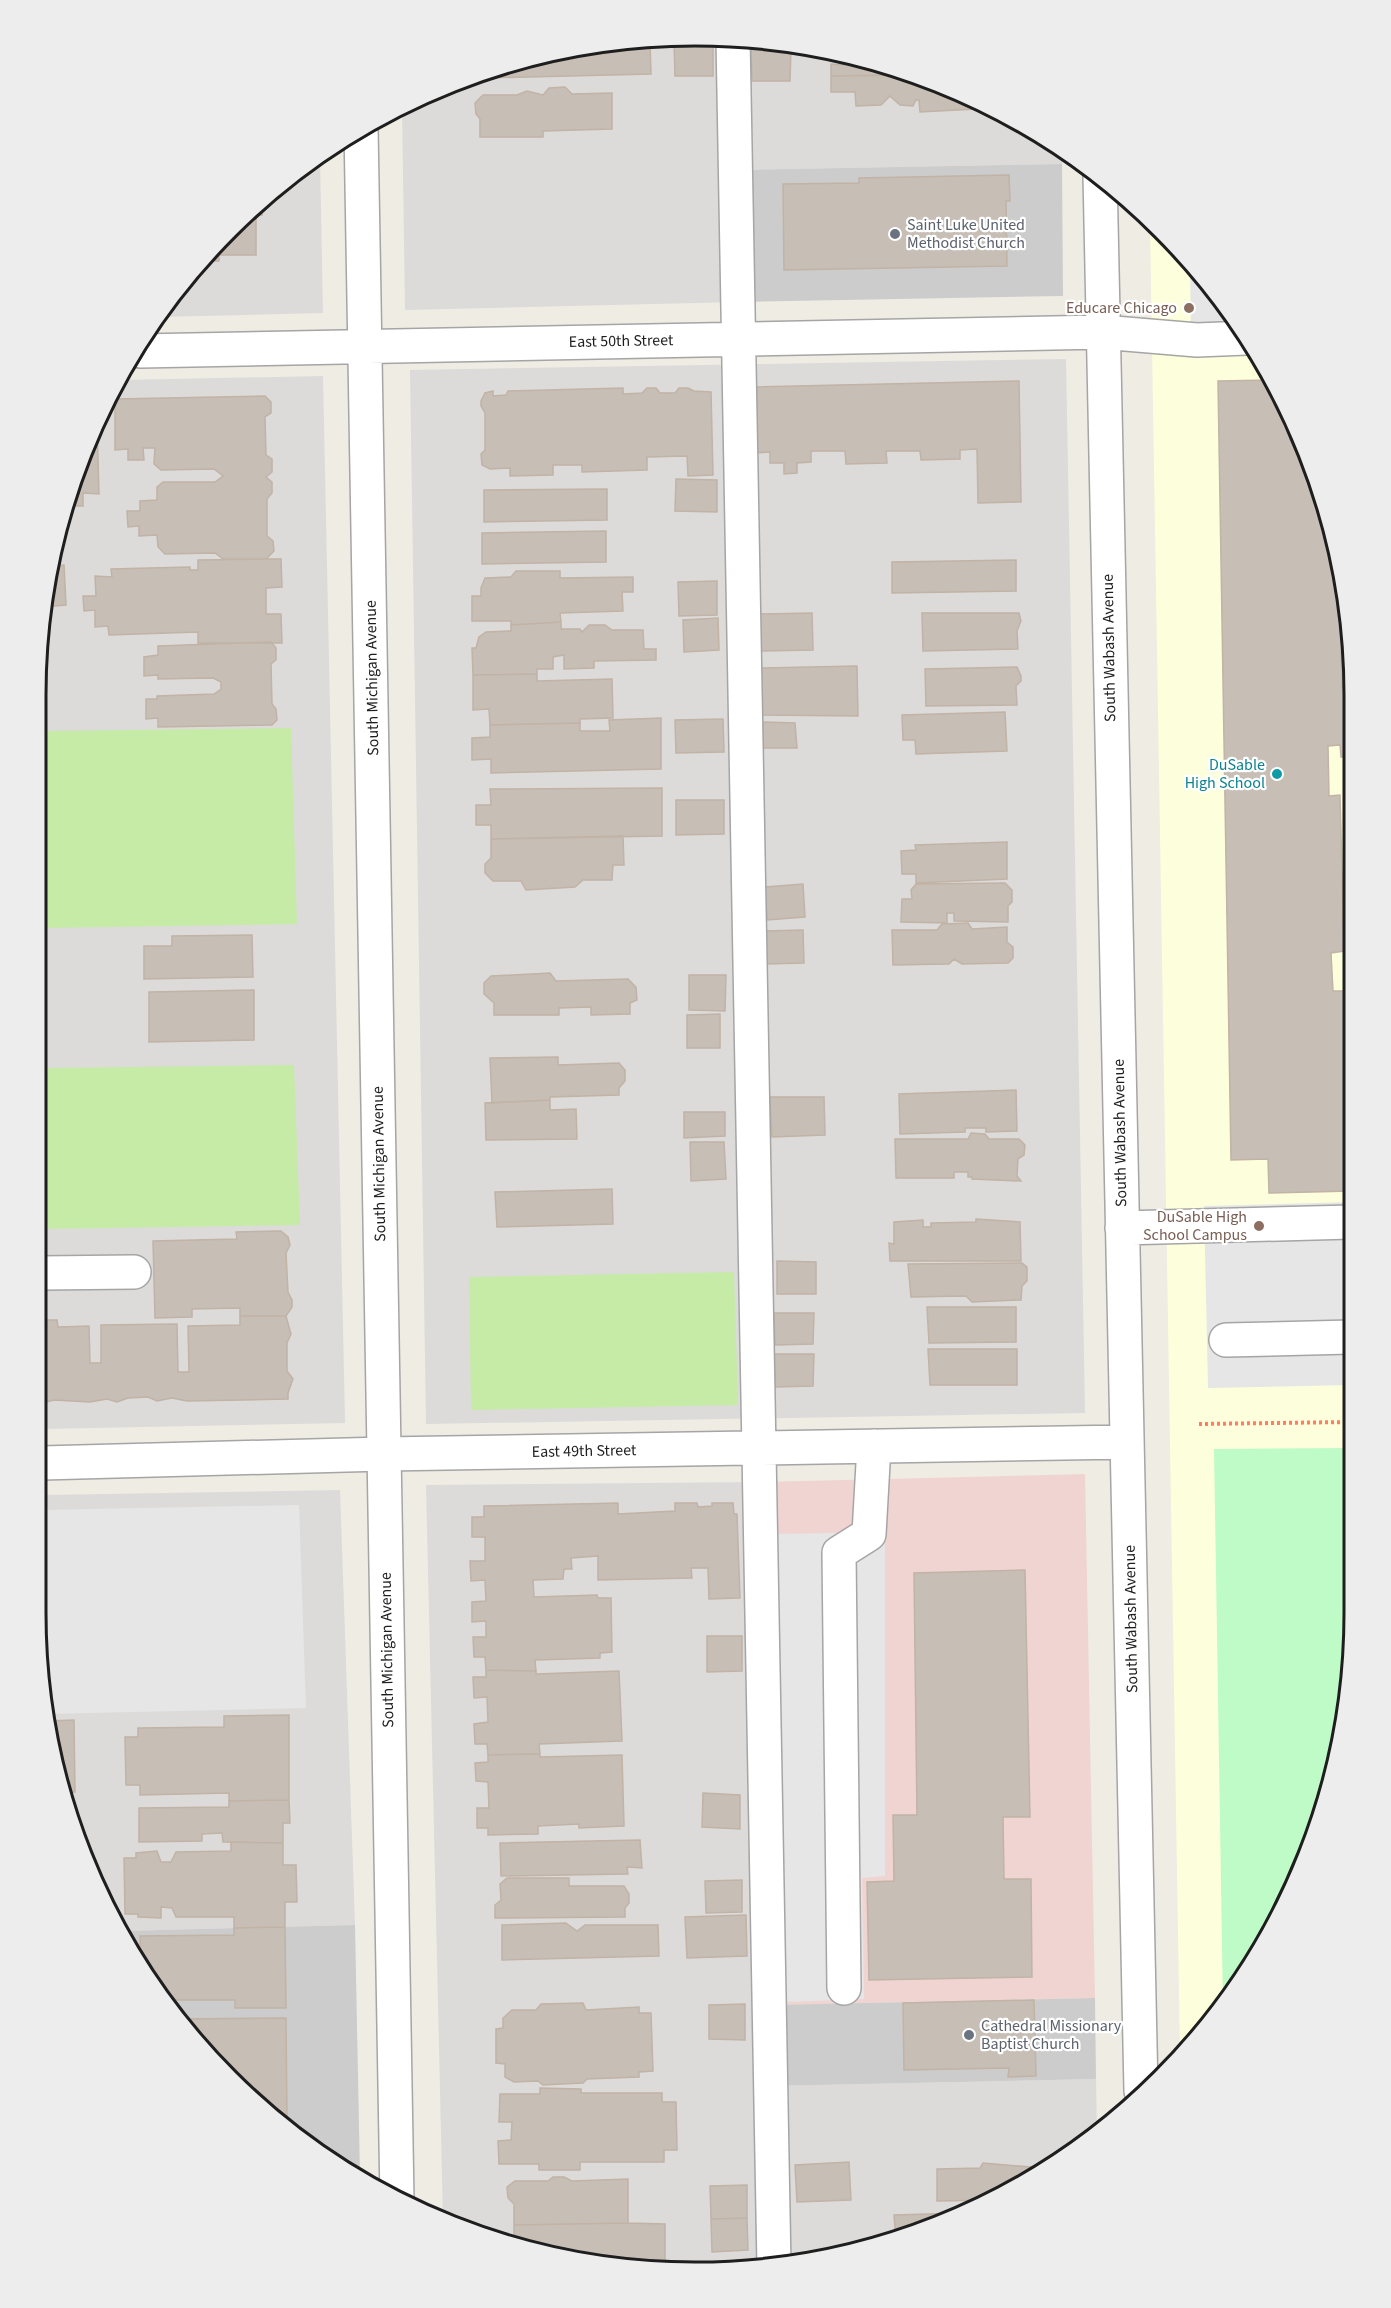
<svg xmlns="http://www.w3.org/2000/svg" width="1391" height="2308" viewBox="0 0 1391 2308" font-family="'Source Sans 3',sans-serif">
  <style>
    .residential { fill: #dcdbda }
    .commercial { fill: #f0d4d2 }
    .education { fill: #fdffdc }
    .religious { fill: #ccc }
    .grass { fill: #c5eba7 }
    .park { fill: #bffbc6 }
    .parking { fill: #e6e6e6 }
    .building { fill: #c7beb6; stroke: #c1b3a5; stroke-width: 1.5 }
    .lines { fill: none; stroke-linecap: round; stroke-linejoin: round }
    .minor-casing { stroke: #a5a5a5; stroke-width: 36 }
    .path { stroke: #fd7d66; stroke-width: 4; stroke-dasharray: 3 3; stroke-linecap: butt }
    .minor { stroke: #fff; stroke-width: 33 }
    .worship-dot { fill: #6b7280; stroke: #fff; stroke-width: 2 }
    .education-dot { fill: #8d6e63; stroke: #fff; stroke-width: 2 }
    .culture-dot { fill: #0f9aa8; stroke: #fff; stroke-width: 2 }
    .labels { text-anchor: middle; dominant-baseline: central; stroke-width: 4.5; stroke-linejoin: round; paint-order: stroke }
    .worship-label { font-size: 16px; fill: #5b616d; stroke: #fff; text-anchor: start }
    .education-label { font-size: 16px; fill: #785e54; stroke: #fff; text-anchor: end }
    .street-label { font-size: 16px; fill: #1e1e1e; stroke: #fff }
    .culture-label { font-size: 16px; fill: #0d838f; stroke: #fff; text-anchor: end }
    .rim { fill: none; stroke: #1e1e1e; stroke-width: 3 }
  </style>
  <rect width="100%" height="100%" fill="#efece3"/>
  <path class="residential" d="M 738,37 L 866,58 L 987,104 L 1062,151 L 1062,164 L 736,170 L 738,302 L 405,310 L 402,108 L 483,71 L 609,42 Z
    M 320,157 L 323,313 L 159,317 L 172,294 L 260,200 Z
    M 1066,359 L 1085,1413 L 426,1424 L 410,370 Z
    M 323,376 L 345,1423 L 42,1429 L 42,610 L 86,443 L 123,380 Z
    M 760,1482 L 771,2086 L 1096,2079 L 1097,2136 L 987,2204 L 907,2237 L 782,2266 L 695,2272 L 567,2259 L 484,2237 L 443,2220 L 426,1485 Z
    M 340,1490 L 355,1925 L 121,1931 L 104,1904 L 71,1824 L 42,1699 L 42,1495 Z"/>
  <path class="commercial" d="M 1085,1474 L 1095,1998 L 769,2005 L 760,1482 Z"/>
  <path class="education" d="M 1150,222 L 1192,261 L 1267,366 L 1332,524 L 1354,652 L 1349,1698 L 1305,1865 L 1219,2014 L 1180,2053 Z"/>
  <path class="religious" d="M 1062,164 L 1063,296 L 738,302 L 736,170 Z
    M 355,1925 L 360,2177 L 294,2136 L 172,2014 L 121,1931 Z
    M 1095,1998 L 1096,2079 L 771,2086 L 769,2005 Z"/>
  <path class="grass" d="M 291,728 L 297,924 L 42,928 L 42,731 Z
    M 294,1065 L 300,1225 L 42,1229 L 42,1068 Z
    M 734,1272 L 738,1405 L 471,1410 L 469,1277 Z"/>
  <path class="park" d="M 1350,1448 L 1349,1698 L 1305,1865 L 1223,2007 L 1214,1449 Z"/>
  <path class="parking" d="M 1190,259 L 1192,261 L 1253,347 L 1191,349 Z
    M 1351,1202 L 1351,1385 L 1208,1388 L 1204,1206 Z
    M 299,1505 L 306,1708 L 45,1714 L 42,1691 L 42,1510 Z
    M 885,1532 L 885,1876 L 862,1878 L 864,1999 L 785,2002 L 775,1534 Z"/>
  <path class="building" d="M 650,40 L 651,74 L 482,78 L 483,71 L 609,42 Z
    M 674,43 L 713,44 L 713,76 L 675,76 Z
    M 751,48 L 791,49 L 790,81 L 752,81 Z
    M 844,55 L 866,58 L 909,75 L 831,76 L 831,64 L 843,65 Z
    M 909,75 L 976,100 L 976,109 L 920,112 L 919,100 L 916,100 L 913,106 L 900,105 L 890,96 L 881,105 L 856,106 L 855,92 L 831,92 L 831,76 Z
    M 565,87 L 572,94 L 612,93 L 612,129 L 543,131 L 543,137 L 480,137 L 480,119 L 476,114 L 475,103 L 483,95 L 517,95 L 527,91 L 543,95 L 549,88 Z
    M 1009,175 L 1010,201 L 1006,201 L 1007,266 L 784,270 L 783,184 L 859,183 L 859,178 Z
    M 262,199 L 262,215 L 256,214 L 256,255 L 219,255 L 219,261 L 203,261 Z
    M 1273,380 L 1332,524 L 1339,566 L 1342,687 L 1353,687 L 1353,757 L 1341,757 L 1340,745 L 1328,746 L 1329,796 L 1340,795 L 1344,951 L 1331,953 L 1333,991 L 1352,991 L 1351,1191 L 1269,1193 L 1268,1159 L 1231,1160 L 1218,381 Z
    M 1019,381 L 1021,502 L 978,503 L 977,449 L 960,450 L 960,459 L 921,460 L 920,451 L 886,451 L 887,463 L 846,464 L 845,451 L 811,451 L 811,462 L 797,463 L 797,473 L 784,474 L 784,463 L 770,463 L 770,452 L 754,453 L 752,387 Z
    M 623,388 L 623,394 L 642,393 L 647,388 L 656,388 L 660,393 L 675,393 L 679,388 L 688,388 L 694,391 L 711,392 L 713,475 L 688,476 L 687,456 L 647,457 L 647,470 L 582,472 L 582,465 L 553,465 L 553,475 L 510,476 L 510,468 L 490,469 L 482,465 L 481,454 L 485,450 L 485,413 L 481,406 L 481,401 L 485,393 L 493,391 L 493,396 L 506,395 L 508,391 Z
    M 265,396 L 271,402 L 271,413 L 265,417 L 266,455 L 272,459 L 272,472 L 266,477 L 272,482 L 272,493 L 267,499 L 267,536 L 273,541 L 274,551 L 266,559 L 223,559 L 215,553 L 165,554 L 158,547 L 157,535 L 139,536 L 139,526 L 128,527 L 127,511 L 140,511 L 140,501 L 157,500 L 157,487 L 163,482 L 215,482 L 223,476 L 214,469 L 161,470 L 154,464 L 155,448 L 143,448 L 144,460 L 128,460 L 128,449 L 115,450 L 115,399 Z
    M 97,424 L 99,494 L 83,493 L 83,506 L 69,506 L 86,443 Z
    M 676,479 L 717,480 L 717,512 L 675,511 Z
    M 607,489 L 607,520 L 484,522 L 484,490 Z
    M 606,531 L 606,562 L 482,564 L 482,533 Z
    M 266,559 L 281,559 L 282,587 L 266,588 L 266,614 L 281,614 L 282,643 L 198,643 L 198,632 L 109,635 L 108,626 L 95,627 L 95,610 L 84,611 L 83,596 L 96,596 L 95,576 L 112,577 L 111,569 L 190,567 L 190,570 L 198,570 L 198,560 Z
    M 1016,560 L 1016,591 L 892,593 L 892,562 Z
    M 64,565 L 66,605 L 42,607 L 53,566 Z
    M 516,571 L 560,571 L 560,578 L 633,577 L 633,592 L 622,592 L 623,611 L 560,613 L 561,622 L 511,625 L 511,621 L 472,621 L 472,596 L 481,596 L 481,588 L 485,578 L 511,577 Z
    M 717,581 L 717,615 L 679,616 L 678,582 Z
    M 812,613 L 813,650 L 759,651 L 757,614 Z
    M 922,613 L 1019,613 L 1021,621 L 1017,631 L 1018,649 L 923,651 Z
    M 718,618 L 719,650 L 684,652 L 683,620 Z
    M 561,622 L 561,629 L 580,629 L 582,632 L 589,625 L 605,625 L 612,630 L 643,630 L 644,649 L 656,649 L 656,660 L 594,661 L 594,668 L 564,669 L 564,655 L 553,657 L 553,669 L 537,669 L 537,674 L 473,675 L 472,648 L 476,648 L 479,637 L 486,632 L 511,631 L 511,625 Z
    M 271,642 L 276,648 L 276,660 L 271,664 L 272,704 L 276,709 L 277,720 L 272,725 L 158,727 L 158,718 L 146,719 L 146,699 L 157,699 L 157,696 L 214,694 L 221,689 L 221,682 L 213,678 L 158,679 L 158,675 L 144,676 L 144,657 L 158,655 L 158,646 Z
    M 857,666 L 858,716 L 762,715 L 761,668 Z
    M 1017,667 L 1021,676 L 1021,681 L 1016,686 L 1017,705 L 926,706 L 925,669 Z
    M 537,674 L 537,681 L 612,679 L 613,718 L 580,719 L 580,723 L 490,725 L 489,709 L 473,710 L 473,675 Z
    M 1005,712 L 1007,751 L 916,754 L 915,740 L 903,740 L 902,715 Z
    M 661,718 L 661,769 L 491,773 L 491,759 L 472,760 L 472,738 L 490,737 L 490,725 L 580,723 L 580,731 L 610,731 L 609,720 Z
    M 723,719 L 724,752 L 676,753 L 675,720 Z
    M 763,722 L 795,723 L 797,748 L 762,748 Z
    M 662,788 L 662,836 L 491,839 L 491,825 L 476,825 L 476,805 L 491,805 L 490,789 Z
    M 676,800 L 724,800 L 724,834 L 676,835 Z
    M 623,836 L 624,865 L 613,865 L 612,880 L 583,880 L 575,887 L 526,890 L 521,881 L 493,881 L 485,873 L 485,864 L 491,858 L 491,839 Z
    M 1007,842 L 1007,879 L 916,883 L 916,874 L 902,874 L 901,851 L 916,850 L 915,845 Z
    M 1005,883 L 1012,890 L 1012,902 L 1008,906 L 1008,922 L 954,921 L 954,913 L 947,913 L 947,923 L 901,922 L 902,899 L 912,899 L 911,890 L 916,884 Z
    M 803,884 L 805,917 L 767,920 L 765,887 Z
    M 968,923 L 972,929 L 1007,927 L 1007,942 L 1013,947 L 1013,958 L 1008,963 L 962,964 L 954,959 L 949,964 L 893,965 L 892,930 L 937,930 L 942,924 Z
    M 803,930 L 804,963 L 765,964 L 764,931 Z
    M 252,935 L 253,977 L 144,979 L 144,946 L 172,946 L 172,936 Z
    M 550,973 L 556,981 L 628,979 L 636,987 L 637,1000 L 630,1003 L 630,1014 L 591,1015 L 591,1007 L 559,1008 L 559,1015 L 494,1015 L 494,1003 L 484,994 L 484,983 L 491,976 Z
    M 689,975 L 726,975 L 725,1011 L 689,1010 Z
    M 254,990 L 254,1040 L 149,1042 L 149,992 Z
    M 720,1014 L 720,1048 L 687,1048 L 687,1015 Z
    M 558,1057 L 558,1065 L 619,1063 L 625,1070 L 625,1081 L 619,1088 L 619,1095 L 550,1097 L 550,1100 L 492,1103 L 490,1058 Z
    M 1016,1090 L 1017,1131 L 986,1132 L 986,1128 L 965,1128 L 965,1132 L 900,1134 L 899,1094 Z
    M 770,1097 L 824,1097 L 825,1135 L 772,1137 Z
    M 550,1100 L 550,1110 L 576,1109 L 577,1139 L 486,1140 L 485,1103 Z
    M 684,1112 L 725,1112 L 725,1136 L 684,1138 Z
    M 971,1133 L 985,1134 L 989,1139 L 1019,1139 L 1025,1145 L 1024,1155 L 1018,1159 L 1017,1176 L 1021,1181 L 972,1179 L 972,1177 L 968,1177 L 968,1172 L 954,1172 L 954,1178 L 896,1178 L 895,1139 L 968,1139 Z
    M 690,1142 L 724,1142 L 726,1179 L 691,1181 Z
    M 612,1189 L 613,1224 L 497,1227 L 495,1192 Z
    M 976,1219 L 1020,1222 L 1021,1261 L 890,1261 L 889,1243 L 894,1244 L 894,1222 L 923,1220 L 923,1227 L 931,1227 L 931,1223 L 976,1222 Z
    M 281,1231 L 288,1237 L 290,1245 L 286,1253 L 288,1292 L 292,1300 L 292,1307 L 286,1316 L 240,1316 L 240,1308 L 192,1309 L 192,1317 L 155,1318 L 153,1241 L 237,1239 L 236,1232 Z
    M 777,1261 L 816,1262 L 816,1294 L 777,1294 Z
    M 1022,1263 L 1027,1267 L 1027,1281 L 1022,1286 L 1021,1300 L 972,1302 L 966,1296 L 911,1297 L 908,1264 Z
    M 927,1307 L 1016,1307 L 1016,1342 L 929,1343 Z
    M 774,1313 L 814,1313 L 813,1344 L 775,1345 Z
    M 240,1316 L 286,1316 L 291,1334 L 287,1343 L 287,1371 L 293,1379 L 288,1393 L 288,1399 L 187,1401 L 172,1398 L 157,1401 L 148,1397 L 128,1398 L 117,1402 L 107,1399 L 90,1402 L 54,1400 L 42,1403 L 42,1320 L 57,1320 L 58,1327 L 89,1326 L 90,1363 L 101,1363 L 101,1325 L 177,1324 L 178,1372 L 189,1372 L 188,1326 L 240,1325 Z
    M 928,1349 L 1017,1349 L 1017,1385 L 930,1385 Z
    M 774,1354 L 814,1354 L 813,1386 L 775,1387 Z
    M 618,1503 L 618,1514 L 675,1511 L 675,1503 L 697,1503 L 698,1507 L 712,1506 L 712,1503 L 733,1503 L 734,1514 L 737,1514 L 740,1598 L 709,1599 L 708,1568 L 691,1568 L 692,1578 L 598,1580 L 598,1556 L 571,1558 L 572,1569 L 564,1569 L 563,1579 L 533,1580 L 534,1597 L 597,1595 L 598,1598 L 611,1598 L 612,1652 L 600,1653 L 600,1658 L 535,1660 L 536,1671 L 486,1670 L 485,1657 L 474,1657 L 473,1637 L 486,1637 L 486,1621 L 472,1622 L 472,1602 L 486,1601 L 485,1580 L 471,1581 L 470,1561 L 485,1561 L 485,1537 L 472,1537 L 472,1517 L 484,1517 L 484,1506 Z
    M 1025,1570 L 1030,1817 L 1003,1817 L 1004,1879 L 1031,1879 L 1032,1977 L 869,1980 L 867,1882 L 894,1881 L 893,1815 L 917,1815 L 914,1573 Z
    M 707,1636 L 742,1636 L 742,1671 L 707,1672 Z
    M 486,1670 L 536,1671 L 536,1674 L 619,1671 L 622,1741 L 539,1744 L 540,1754 L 488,1755 L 487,1744 L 475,1744 L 474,1724 L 488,1722 L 487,1697 L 474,1698 L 473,1677 L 486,1677 Z
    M 289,1715 L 289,1800 L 229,1801 L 229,1793 L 140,1795 L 140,1785 L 126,1785 L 125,1737 L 138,1737 L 138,1728 L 224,1727 L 224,1716 Z
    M 74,1720 L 75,1792 L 63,1792 L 47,1721 Z
    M 540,1754 L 540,1757 L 622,1755 L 624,1826 L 579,1828 L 579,1824 L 538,1826 L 538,1834 L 488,1835 L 488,1828 L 477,1828 L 477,1808 L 489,1808 L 488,1782 L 476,1781 L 475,1763 L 488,1762 L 488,1755 Z
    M 703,1793 L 740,1795 L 740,1829 L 702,1827 Z
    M 289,1800 L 290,1823 L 283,1823 L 283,1843 L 223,1842 L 222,1833 L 202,1834 L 202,1841 L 139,1842 L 139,1808 L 229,1807 L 229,1801 Z
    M 640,1840 L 642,1868 L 627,1867 L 628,1874 L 501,1876 L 500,1843 Z
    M 231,1842 L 283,1843 L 283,1865 L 296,1865 L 297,1902 L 285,1902 L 285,1927 L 234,1928 L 234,1917 L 176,1917 L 172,1908 L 161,1907 L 161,1918 L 138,1917 L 138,1914 L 125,1914 L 124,1858 L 136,1858 L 136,1853 L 157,1851 L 161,1862 L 171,1862 L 176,1852 L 231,1851 Z
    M 507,1878 L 569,1878 L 569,1886 L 624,1886 L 629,1894 L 629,1903 L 625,1908 L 625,1917 L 495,1918 L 495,1905 L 501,1900 L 500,1884 Z
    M 742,1880 L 742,1912 L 706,1913 L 705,1881 Z
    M 746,1915 L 747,1956 L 687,1958 L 685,1917 Z
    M 566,1923 L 577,1931 L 585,1925 L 658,1925 L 659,1956 L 502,1960 L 502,1925 Z
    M 285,1927 L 286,2008 L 235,2008 L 235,2000 L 164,2000 L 141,1964 L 140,1936 L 234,1935 L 234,1928 Z
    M 1034,2000 L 1036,2076 L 1008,2077 L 1009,2068 L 904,2070 L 903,2003 Z
    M 583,2003 L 586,2010 L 639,2007 L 639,2013 L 651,2013 L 653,2071 L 639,2072 L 639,2077 L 587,2079 L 583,2083 L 543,2085 L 538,2081 L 514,2082 L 505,2077 L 505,2064 L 496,2063 L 496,2029 L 503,2028 L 503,2018 L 512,2010 L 536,2010 L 541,2004 Z
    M 745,2004 L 745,2040 L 709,2039 L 709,2005 Z
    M 286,2018 L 287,2129 L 177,2019 Z
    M 540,2088 L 581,2089 L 581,2093 L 662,2093 L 662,2102 L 676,2102 L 677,2150 L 664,2150 L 664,2162 L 580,2162 L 580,2170 L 539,2170 L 539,2164 L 499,2164 L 498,2141 L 511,2140 L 512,2122 L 499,2122 L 500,2094 L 540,2094 Z
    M 849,2162 L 851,2200 L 797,2202 L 795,2165 Z
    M 983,2163 L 1031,2167 L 1031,2169 L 1039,2169 L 1039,2172 L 994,2200 L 937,2201 L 937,2169 L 980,2168 Z
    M 553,2177 L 564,2177 L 572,2181 L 628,2179 L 628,2223 L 514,2225 L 514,2204 L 508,2198 L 507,2187 L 515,2181 L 548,2181 Z
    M 747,2185 L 747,2218 L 711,2219 L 710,2186 Z
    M 964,2213 L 907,2237 L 896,2240 L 894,2215 Z
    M 747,2218 L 748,2250 L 712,2252 L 711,2219 Z
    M 628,2223 L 665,2224 L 665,2262 L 603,2263 L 567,2259 L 509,2244 L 509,2240 L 514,2239 L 514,2225 Z"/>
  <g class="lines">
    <g class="minor-casing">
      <path id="minor" d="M 733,38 L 774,2267
        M 361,127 L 397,2200
        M 1100,175 L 1141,2091
        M 140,351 L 1102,332 L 1197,340 L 1247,338
        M 1122,1228 L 1351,1222
        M 42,1273 L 134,1272
        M 1226,1340 L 1351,1337
        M 42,1463 L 384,1454 L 1127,1442
        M 844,1988 L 839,1553 L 869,1534 L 874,1446"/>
    </g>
    <path class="path" d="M 1199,1424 L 1350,1422"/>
    <use href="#minor" class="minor"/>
  </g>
  <g class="worship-dot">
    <circle cx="895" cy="234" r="6"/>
    <circle cx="969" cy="2035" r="6"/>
  </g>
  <g class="education-dot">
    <circle cx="1189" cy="308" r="6"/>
    <circle cx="1259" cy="1226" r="6"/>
  </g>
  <circle class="culture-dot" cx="1277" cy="774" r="6"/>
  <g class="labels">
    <g class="worship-label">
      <text x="907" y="225">Saint Luke United<tspan x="907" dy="18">Methodist Church</tspan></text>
      <text x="981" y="2026">Cathedral Missionary<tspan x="981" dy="18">Baptist Church</tspan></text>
    </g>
    <g class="education-label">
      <text x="1177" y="308">Educare Chicago</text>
      <text x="1247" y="1217">DuSable High<tspan x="1247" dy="18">School Campus</tspan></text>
    </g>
    <g class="street-label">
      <text transform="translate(621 341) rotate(-1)">East 50th Street</text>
      <text transform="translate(1109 648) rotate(-91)">South Wabash Avenue</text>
      <text transform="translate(372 678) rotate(-91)">South Michigan Avenue</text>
      <text transform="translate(1120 1133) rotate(-91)">South Wabash Avenue</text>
      <text transform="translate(379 1164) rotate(-91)">South Michigan Avenue</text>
      <text transform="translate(584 1451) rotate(-1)">East 49th Street</text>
      <text transform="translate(1131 1619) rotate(-91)">South Wabash Avenue</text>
      <text transform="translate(387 1650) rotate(-91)">South Michigan Avenue</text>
    </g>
    <g class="culture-label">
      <text x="1265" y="765">DuSable<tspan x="1265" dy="18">High School</tspan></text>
    </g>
  </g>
  <path d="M0 0H1391V2308H0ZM695 46H695A649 649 0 0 1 1344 695V1613A649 649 0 0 1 695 2262H695A649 649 0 0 1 46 1613V695A649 649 0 0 1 695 46Z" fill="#ededed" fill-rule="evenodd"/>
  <path class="rim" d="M695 46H695A649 649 0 0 1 1344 695V1613A649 649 0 0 1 695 2262H695A649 649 0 0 1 46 1613V695A649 649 0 0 1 695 46Z"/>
</svg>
